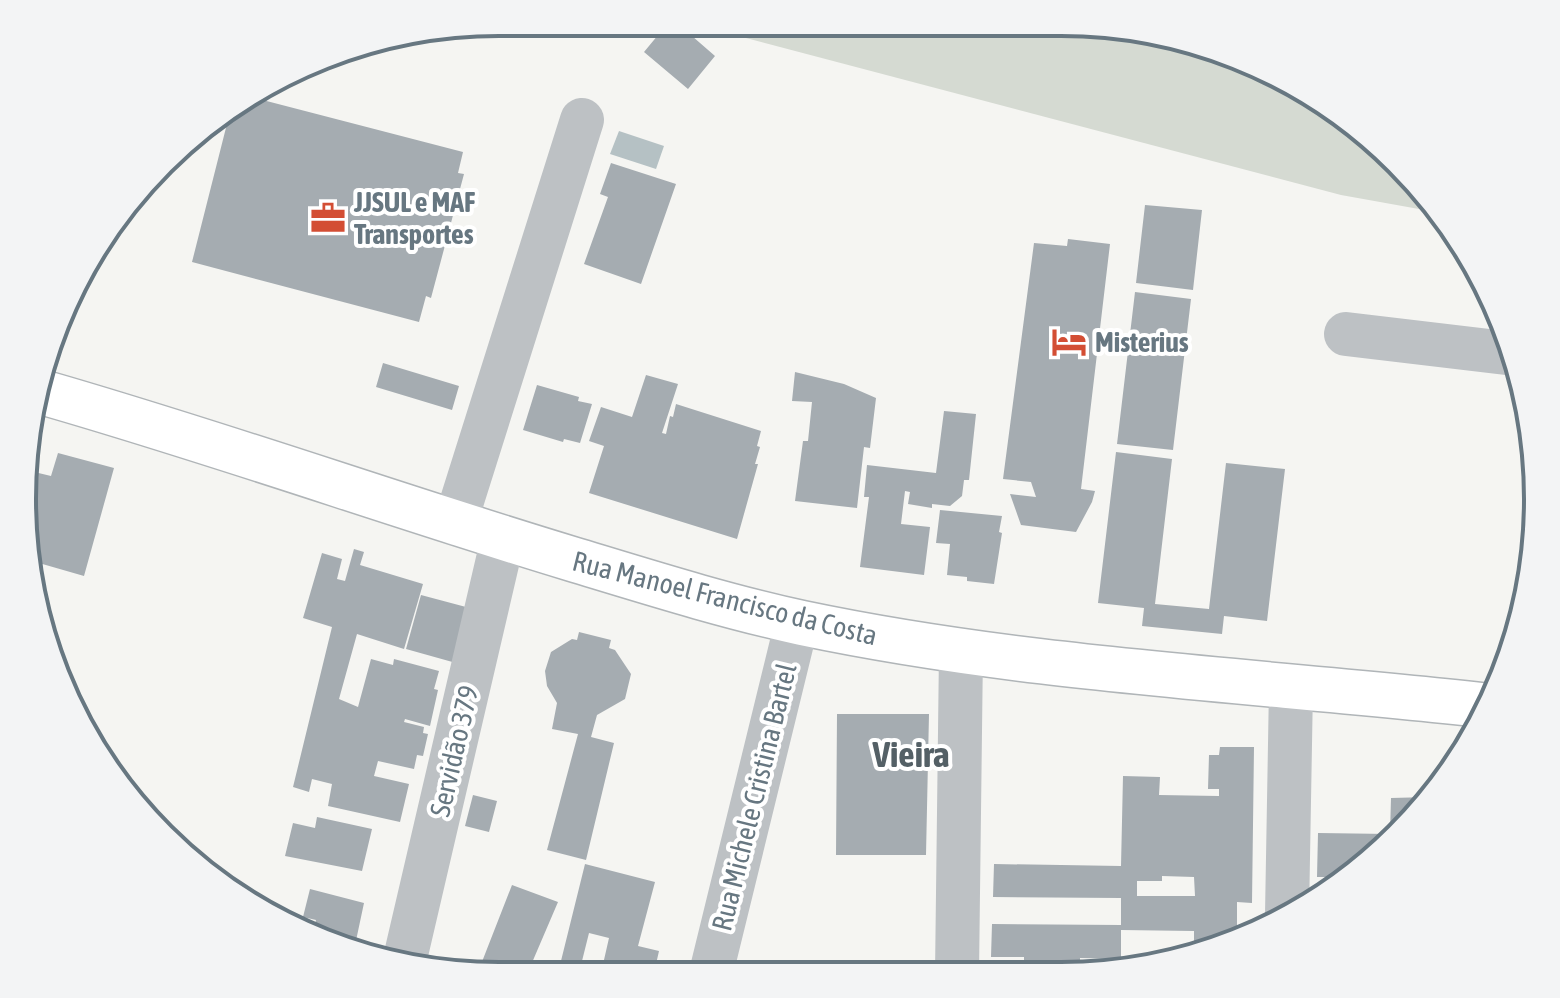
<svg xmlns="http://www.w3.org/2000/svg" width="1560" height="998" viewBox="0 0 1560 998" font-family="'Asap Condensed',sans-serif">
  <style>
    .green { fill: #d5dad2 }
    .water { fill: #b5c1c4 }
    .building { fill: #a5acb1; fill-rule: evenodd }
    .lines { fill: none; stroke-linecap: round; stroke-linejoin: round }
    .major-casing { stroke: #b0b5b8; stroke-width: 47 }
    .minor { stroke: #bdc1c4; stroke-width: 44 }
    .major { stroke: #fff; stroke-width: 44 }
    .labels { text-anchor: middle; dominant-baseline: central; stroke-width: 8; stroke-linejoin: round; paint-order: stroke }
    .poi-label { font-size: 28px; font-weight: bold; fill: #677781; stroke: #fff; text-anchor: start }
    .street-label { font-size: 28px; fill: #677781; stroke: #fff }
    .district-label { font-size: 36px; font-weight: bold; fill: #546066; stroke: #fff }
    .rim { fill: none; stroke: #677781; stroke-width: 4 }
  </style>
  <rect width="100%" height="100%" fill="#f5f5f2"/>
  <path class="green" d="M 689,23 L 1124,26 L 1272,71 L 1375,140 L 1430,211 L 1341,195 Z"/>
  <path class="water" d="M 619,131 L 664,146 L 656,169 L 610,154 Z"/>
  <path class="building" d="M 668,23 L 677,23 L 715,56 L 688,89 L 644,52 Z
    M 247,96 L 463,152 L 458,173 L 464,174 L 431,298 L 426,296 L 419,322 L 192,262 L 232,104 Z
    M 611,163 L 676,184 L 641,284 L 584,264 L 608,197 L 600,194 Z
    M 1145,205 L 1202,210 L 1193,290 L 1136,283 Z
    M 1068,239 L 1110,244 L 1081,489 L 1095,491 L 1092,502 L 1076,532 L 1021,525 L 1010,494 L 1036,497 L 1031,482 L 1003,479 L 1034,243 L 1067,246 Z
    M 1135,292 L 1191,299 L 1173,450 L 1117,444 Z
    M 383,363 L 459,386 L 452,410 L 376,387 Z
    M 795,372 L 844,384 L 876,398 L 870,448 L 864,447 L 857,508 L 795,501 L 803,441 L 808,441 L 812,402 L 792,401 Z
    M 646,375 L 678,384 L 662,433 L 666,434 L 670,416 L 673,417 L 676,404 L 761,431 L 757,446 L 760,447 L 755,464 L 758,464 L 737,539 L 589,493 L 604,446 L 589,441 L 601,407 L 632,417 Z
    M 537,385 L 579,397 L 578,401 L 592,404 L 580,443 L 564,439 L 563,442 L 523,430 Z
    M 944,411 L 976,414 L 969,480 L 964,480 L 962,496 L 950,506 L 932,504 L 932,508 L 908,504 L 910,492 L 905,491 L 901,524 L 930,527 L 924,575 L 860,567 L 869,497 L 864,497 L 867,465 L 936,473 Z
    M 1116,452 L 1172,459 L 1155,604 L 1209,609 L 1226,463 L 1285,469 L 1267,621 L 1224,616 L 1222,634 L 1142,626 L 1144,608 L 1098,603 Z
    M 58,453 L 114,468 L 84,576 L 32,561 L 24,478 L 26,470 L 51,476 Z
    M 940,510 L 1002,516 L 999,532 L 1002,533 L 994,584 L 967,581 L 967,577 L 947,575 L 950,544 L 936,543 Z
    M 354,549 L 364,552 L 360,565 L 423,584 L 404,649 L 357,634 L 339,699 L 358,707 L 371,659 L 393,665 L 394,659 L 439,671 L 434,689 L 438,690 L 430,726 L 405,719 L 404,722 L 424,727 L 423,733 L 428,734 L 423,756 L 417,755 L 414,769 L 378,761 L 374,776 L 409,784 L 400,822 L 328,806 L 332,784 L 312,779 L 309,792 L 293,787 L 332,627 L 303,618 L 322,553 L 342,559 L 337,579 L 345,581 Z
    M 421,595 L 466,607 L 456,663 L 406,649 Z
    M 579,632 L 611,640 L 609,648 L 615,650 L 631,674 L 625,699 L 597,715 L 591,737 L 614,743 L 586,860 L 547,850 L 578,734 L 552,729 L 557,703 L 547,686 L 545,671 L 551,652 L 572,639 L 577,640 Z
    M 837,714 L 929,714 L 926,855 L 836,855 Z
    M 1220,747 L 1254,747 L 1252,903 L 1237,902 L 1237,936 L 1194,948 L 1194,931 L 1121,930 L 1121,959 L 1147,960 L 1120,967 L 1121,959 L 1080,958 L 1080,975 L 1024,975 L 1024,957 L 991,957 L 992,924 L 1121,925 L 1121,898 L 993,897 L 994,864 L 1121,866 L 1123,776 L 1160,777 L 1159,795 L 1219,796 L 1219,789 L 1208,789 L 1209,755 L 1219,755 ZM 1162,876 L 1194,877 L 1195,896 L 1137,896 L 1137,881 L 1162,881 Z
    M 473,795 L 497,801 L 489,832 L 465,826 Z
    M 1429,797 L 1420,813 L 1337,877 L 1317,877 L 1318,833 L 1390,834 L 1391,798 Z
    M 317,817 L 372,829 L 362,871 L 285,856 L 293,823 L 315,828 Z
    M 585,864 L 655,882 L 638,946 L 659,951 L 654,973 L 601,973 L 609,938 L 589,933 L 579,973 L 558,973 Z
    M 512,885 L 558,902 L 528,972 L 478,972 Z
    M 310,889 L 364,903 L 354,950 L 312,937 L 316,920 L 303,917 Z"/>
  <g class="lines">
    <g class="major-casing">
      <path id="major" d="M 38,391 C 217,442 393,505 572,559 C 648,582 724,606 802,623 C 1025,670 1255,680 1482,705"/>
    </g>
    <path class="minor" d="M 1346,334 L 1506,353
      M 455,523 L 582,120
      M 1287,915 L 1291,687
      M 404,963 L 503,538
      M 711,973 L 797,622
      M 957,974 L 961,651"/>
    <use href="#major" class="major"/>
  </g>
  <defs>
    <g id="office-bare" transform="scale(2.76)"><path d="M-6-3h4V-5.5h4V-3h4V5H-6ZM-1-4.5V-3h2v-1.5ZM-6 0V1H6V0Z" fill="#d34e34" stroke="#fff" stroke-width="2.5" paint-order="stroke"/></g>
    <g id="hotel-bare" transform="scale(2.76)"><path d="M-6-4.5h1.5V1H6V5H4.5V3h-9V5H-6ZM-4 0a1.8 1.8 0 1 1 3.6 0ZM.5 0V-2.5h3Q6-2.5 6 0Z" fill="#d34e34" stroke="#fff" stroke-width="2.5" paint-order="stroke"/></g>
  </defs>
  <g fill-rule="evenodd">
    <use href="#office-bare" x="328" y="218"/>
    <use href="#hotel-bare" x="1069" y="342"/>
  </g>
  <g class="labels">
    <g class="poi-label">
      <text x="354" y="202">JJSUL e MAF<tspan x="354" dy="32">Transportes</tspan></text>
      <text x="1095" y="342">Misterius</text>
    </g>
    <g class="street-label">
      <text transform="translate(725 598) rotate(14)">Rua Manoel Francisco da Costa</text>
      <text transform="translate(454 751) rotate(-77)">Servidão 379</text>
      <text transform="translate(754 797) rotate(-76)">Rua Michele Cristina Bartel</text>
    </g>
    <g class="district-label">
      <text x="911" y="754">Vieira</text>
    </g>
  </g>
  <path d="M0 0H1560V998H0ZM499 36H1061A463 463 0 0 1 1524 499V499A463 463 0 0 1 1061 962H499A463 463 0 0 1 36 499V499A463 463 0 0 1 499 36Z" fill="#f3f4f5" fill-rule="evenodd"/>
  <path class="rim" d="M499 36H1061A463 463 0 0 1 1524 499V499A463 463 0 0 1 1061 962H499A463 463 0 0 1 36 499V499A463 463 0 0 1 499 36Z"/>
</svg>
